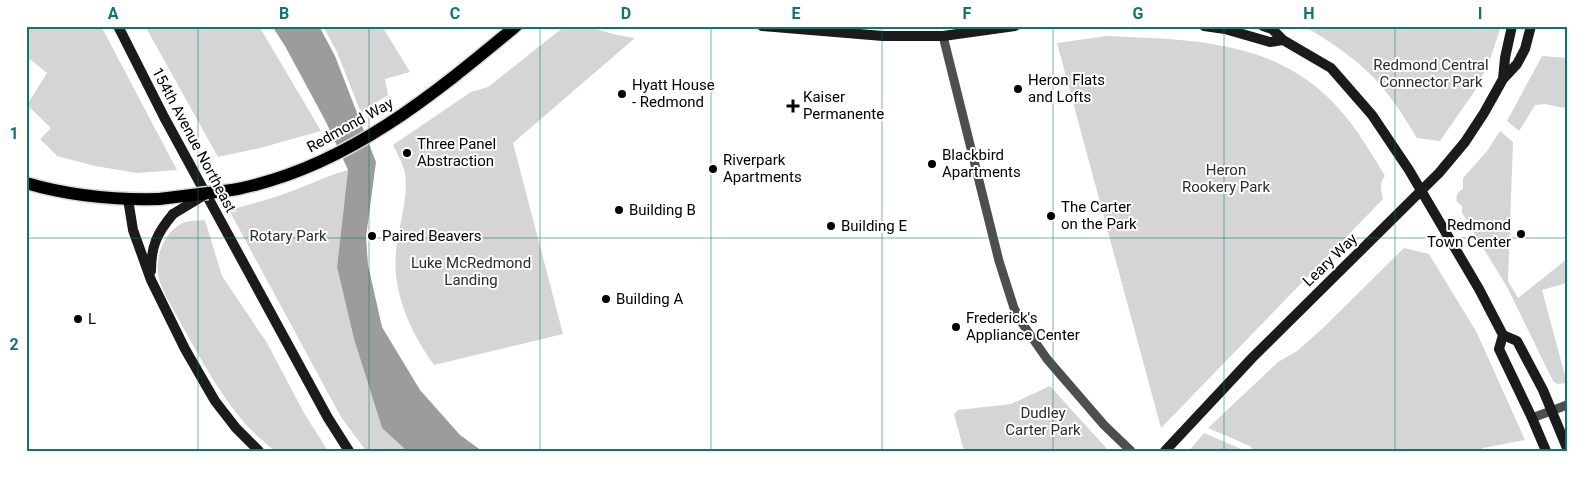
<svg xmlns="http://www.w3.org/2000/svg" width="1593" height="477" viewBox="0 0 1593 477" font-family="Roboto,sans-serif">
  <style>
    .green { fill: #d5d5d5 }
    .water { fill: #9c9c9c }
    .lines { fill: none; stroke-linecap: round; stroke-linejoin: round }
    .primary-casing { stroke: #dbdbdb; stroke-width: 15 }
    .street { stroke: #4e4e4e; stroke-width: 9 }
    .secondary { stroke: #1b1b1b; stroke-width: 10 }
    .primary { stroke: #000; stroke-width: 12 }
    .primary-bridge-casing { stroke: #dbdbdb; stroke-width: 15; stroke-linecap: butt }
    .secondary-bridge { stroke: #1b1b1b; stroke-width: 10 }
    .primary-bridge { stroke: #000; stroke-width: 12 }
    .grid { fill: none; stroke: #0f766e; stroke-width: 1; stroke-opacity: 0.55 }
    .poi-dot { fill: #000; stroke: #fff; stroke-width: 2 }
    .labels { text-anchor: middle; dominant-baseline: central; stroke-width: 4; stroke-linejoin: round; paint-order: stroke }
    .park-label { font-size: 15px; fill: #2c2c2c; stroke: #fff }
    .poi-label { font-size: 15px; fill: #000; stroke: #fff; text-anchor: start }
    .street-label { font-size: 15px; fill: #000; stroke: #fff }
    .neatline { fill: none; stroke: #0f766e; stroke-width: 2 }
    .grid-label { font-size: 16px; text-anchor: middle; font-weight: bold; fill: #0f766e }
  </style>
  <rect width="100%" height="100%" fill="#fff"/>
  <path class="green" d="M 26,26 L 101,26 L 177,170 L 137,173 L 95,166 L 57,156 L 40,139 L 51,128 L 27,105 L 47,73 L 26,56 Z
    M 145,26 L 259,26 L 321,131 L 260,148 L 218,157 Z
    M 323,26 L 382,26 L 410,72 L 385,79 L 388,95 L 361,113 L 337,52 Z
    M 565,26 L 592,26 L 599,30 L 617,35 L 635,38 L 513,143 L 563,334 L 434,365 C 411,333 392,293 396,252 C 398,227 409,198 405,173 C 403,164 397,153 393,145 L 471,92 L 488,87 Z
    M 1303,26 L 1501,26 L 1489,63 L 1474,92 L 1440,141 L 1417,138 C 1407,122 1398,107 1387,93 C 1368,67 1331,41 1303,26 Z
    M 1107,36 C 1200,40 1288,40 1350,122 C 1363,139 1374,158 1385,176 C 1379,183 1381,190 1383,199 L 1161,428 L 1057,43 Z
    M 1542,56 L 1567,58 L 1567,106 L 1564,108 L 1545,104 L 1535,105 L 1519,131 L 1507,121 Z
    M 1500,131 L 1513,142 L 1508,281 L 1518,298 L 1567,259 L 1567,283 L 1542,290 L 1567,383 L 1557,384 L 1553,381 L 1507,287 L 1462,213 L 1462,206 C 1454,202 1455,193 1463,189 L 1463,178 L 1487,151 Z
    M 348,170 L 337,267 L 354,339 L 382,428 L 407,451 L 366,451 L 341,417 L 229,210 C 244,206 260,202 275,197 C 300,189 323,177 348,170 Z
    M 205,220 L 222,276 L 267,343 L 304,413 L 328,451 L 275,451 C 263,441 251,431 242,420 C 217,390 198,354 179,320 C 172,307 163,293 159,279 C 154,259 163,232 183,223 C 188,220 199,221 205,220 Z
    M 1404,248 L 1429,254 L 1477,333 L 1525,440 L 1483,448 L 1479,451 L 1254,451 L 1250,446 L 1208,428 L 1278,362 L 1297,351 L 1322,329 Z
    M 1050,386 L 1109,451 L 964,451 L 954,414 L 958,410 L 1011,404 Z
    M 1204,433 L 1246,451 L 1189,451 Z"/>
  <path class="water" d="M 272,26 L 319,26 L 335,56 L 376,162 L 366,237 L 368,265 L 382,327 L 420,390 L 460,435 L 482,451 L 407,451 L 382,428 L 354,339 L 337,267 L 348,170 L 326,122 L 285,46 Z"/>
  <g class="lines">
    <g class="primary-casing">
      <path id="primary" d="M 26,183 C 70,196 114,200 159,199
        M 208,193 C 219,191 231,191 242,188 C 349,165 434,94 516,26"/>
    </g>
    <path class="street" d="M 943,36 L 999,261 L 1014,308 L 1022,323 L 1047,359 L 1104,425 L 1131,451
      M 1532,418 L 1567,405"/>
    <path class="secondary" d="M 118,26 L 164,117 L 328,418 L 349,451
      M 762,26 L 883,36 L 943,36 L 1015,26
      M 1204,26 L 1225,29 L 1270,42 L 1283,40
      M 1263,26 L 1272,29 L 1283,40 L 1331,68 L 1372,115 L 1409,170 L 1479,289 L 1503,335 L 1517,341 L 1543,390 L 1567,448
      M 1503,79 L 1505,58 L 1512,26
      M 128,199 L 133,230 L 151,280 L 185,349 L 215,401 L 236,428 L 259,451
      M 151,271 C 151,246 157,233 173,214
      M 1503,335 L 1499,349 L 1532,418 L 1546,451
      M 1165,451 L 1253,357 L 1439,173 L 1465,142 L 1484,113 L 1503,79 L 1517,64 L 1525,49 L 1531,26"/>
    <use href="#primary" class="primary"/>
    <g class="primary-bridge-casing">
      <path id="primary-bridge" d="M 159,199 L 208,193"/>
    </g>
    <path class="secondary-bridge" d="M 173,214 L 206,194"/>
    <use href="#primary-bridge" class="primary-bridge"/>
  </g>
  <path class="grid" d="M 198,26 L 198,451M 369,26 L 369,451M 540,26 L 540,451M 711,26 L 711,451M 882,26 L 882,451M 1053,26 L 1053,451M 1224,26 L 1224,451M 1395,26 L 1395,451M 26,238 L 1567,238"/>
  <g class="poi-dot">
    <circle cx="1018" cy="89" r="5"/>
    <circle cx="622" cy="94" r="5"/>
    <path d="M790.5 98.5h5v5h5v5h-5v5h-5v-5h-5v-5h5z"/>
    <circle cx="407" cy="153" r="5"/>
    <circle cx="932" cy="164" r="5"/>
    <circle cx="713" cy="169" r="5"/>
    <circle cx="619" cy="210" r="5"/>
    <circle cx="1051" cy="216" r="5"/>
    <circle cx="831" cy="226" r="5"/>
    <circle cx="1521" cy="234" r="5"/>
    <circle cx="372" cy="236" r="5"/>
    <circle cx="606" cy="299" r="5"/>
    <circle cx="78" cy="319" r="5"/>
    <circle cx="956" cy="327" r="5"/>
  </g>
  <g class="labels">
    <g class="park-label">
      <text x="1431" y="65">Redmond Central<tspan x="1431" dy="17">Connector Park</tspan></text>
      <text x="1226" y="170">Heron<tspan x="1226" dy="17">Rookery Park</tspan></text>
      <text x="288" y="236">Rotary Park</text>
      <text x="471" y="263">Luke McRedmond<tspan x="471" dy="17">Landing</tspan></text>
      <text x="1043" y="413">Dudley<tspan x="1043" dy="17">Carter Park</tspan></text>
    </g>
    <g class="poi-label">
      <text x="1028" y="80">Heron Flats<tspan x="1028" dy="17">and Lofts</tspan></text>
      <text x="632" y="85">Hyatt House<tspan x="632" dy="17">- Redmond</tspan></text>
      <text x="803" y="97">Kaiser<tspan x="803" dy="17">Permanente</tspan></text>
      <text x="417" y="144">Three Panel<tspan x="417" dy="17">Abstraction</tspan></text>
      <text x="942" y="155">Blackbird<tspan x="942" dy="17">Apartments</tspan></text>
      <text x="723" y="160">Riverpark<tspan x="723" dy="17">Apartments</tspan></text>
      <text x="1061" y="207">The Carter<tspan x="1061" dy="17">on the Park</tspan></text>
      <text x="629" y="210">Building B</text>
      <text x="1511" y="225" text-anchor="end">Redmond<tspan x="1511" dy="17">Town Center</tspan></text>
      <text x="841" y="226">Building E</text>
      <text x="382" y="236">Paired Beavers</text>
      <text x="616" y="299">Building A</text>
      <text x="966" y="318">Frederick's<tspan x="966" dy="17">Appliance Center</tspan></text>
      <text x="88" y="319">L</text>
    </g>
    <g class="street-label">
      <text transform="translate(350 125) rotate(-29)">Redmond Way</text>
      <text transform="translate(194 140) rotate(62)">154th Avenue Northeast</text>
      <text transform="translate(1330 260) rotate(-44)">Leary Way</text>
    </g>
  </g>
  <rect width="1593" height="477" fill="none" stroke="#ffffff" stroke-width="55"/>
  <rect x="28" y="28" width="1538" height="422" class="neatline"/>
  <g class="grid-label">
    <text x="113" y="19">A</text>
    <text x="284" y="19">B</text>
    <text x="455" y="19">C</text>
    <text x="626" y="19">D</text>
    <text x="796" y="19">E</text>
    <text x="967" y="19">F</text>
    <text x="1138" y="19">G</text>
    <text x="1309" y="19">H</text>
    <text x="1480" y="19">I</text>
    <text x="14" y="139">1</text>
    <text x="14" y="350">2</text>
  </g>
</svg>
